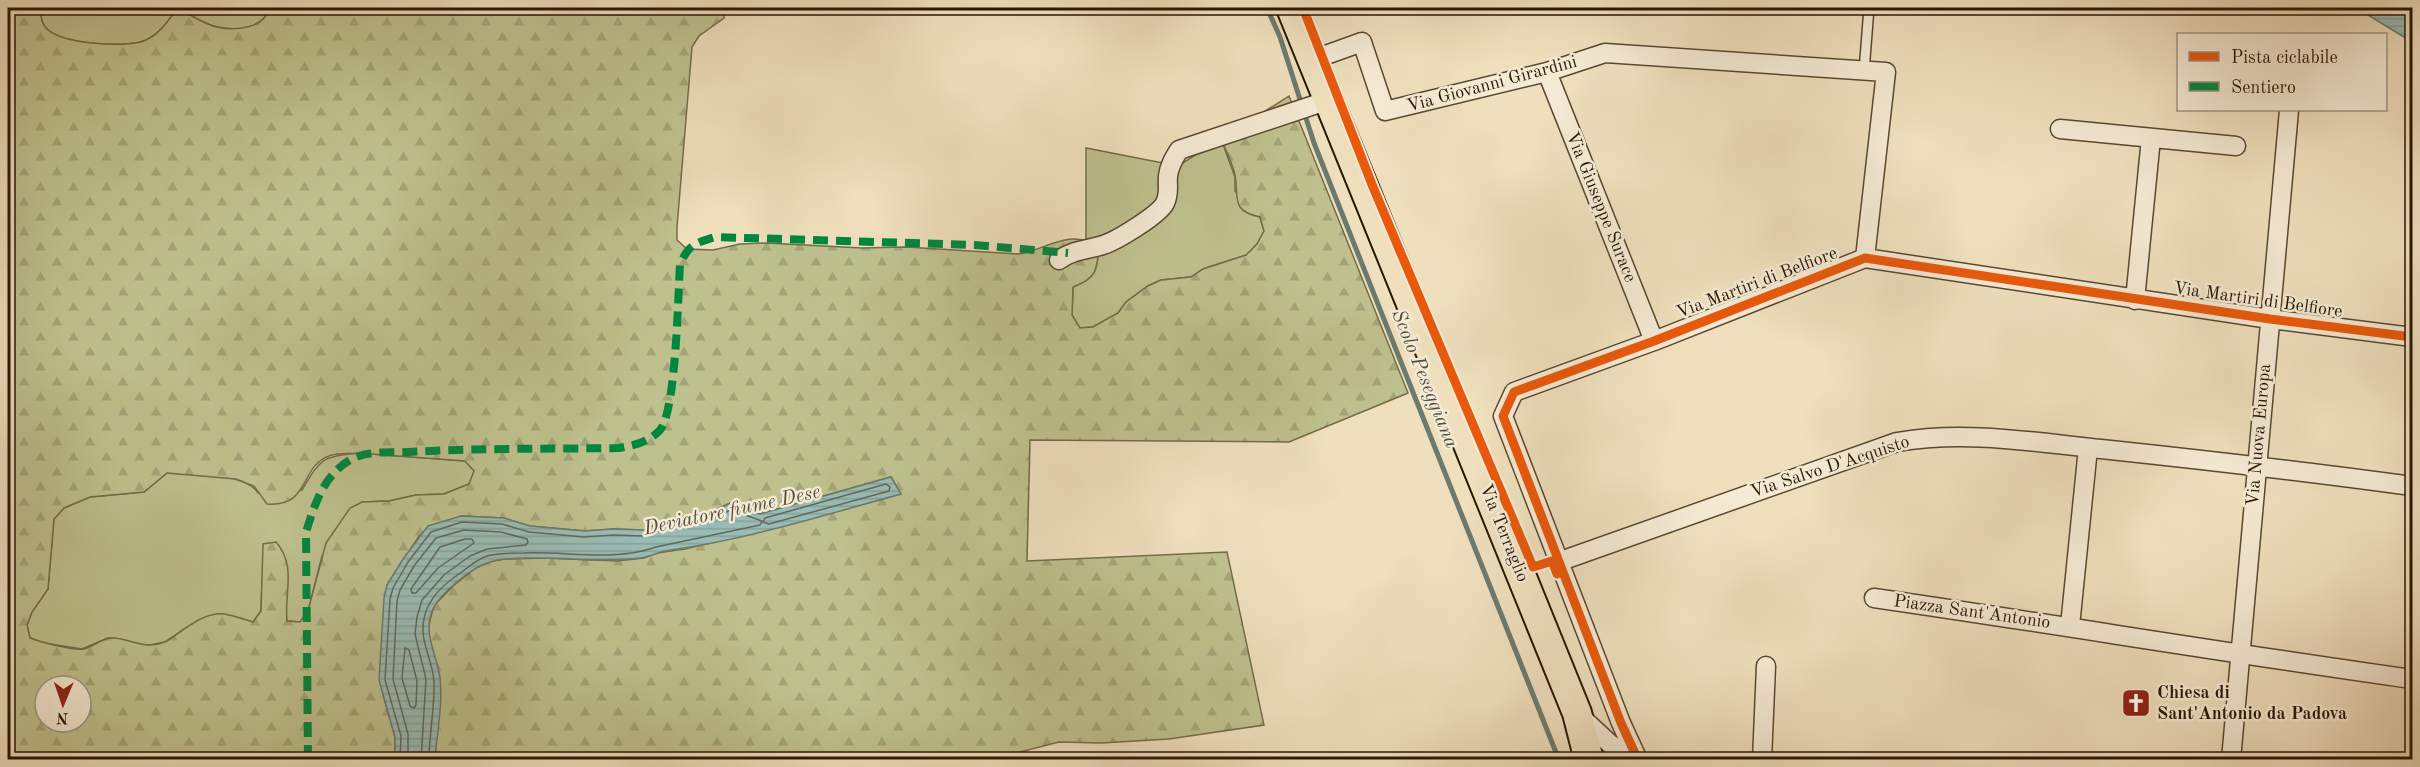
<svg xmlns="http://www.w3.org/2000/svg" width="2420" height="767" viewBox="0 0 2420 767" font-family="'Old Standard TT',serif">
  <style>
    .green { fill: #bec18e; stroke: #736c48; stroke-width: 1.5 }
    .forest { fill: url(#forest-firs); stroke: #736c48; stroke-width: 1.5; fill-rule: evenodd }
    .water { fill: url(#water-rules); stroke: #6c7a6e; stroke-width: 1.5 }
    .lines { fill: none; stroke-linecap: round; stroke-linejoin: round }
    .shore { stroke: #61695c; stroke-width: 1.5 }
    .stream { stroke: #6c7a6e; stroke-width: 5 }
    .service-casing { stroke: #5a4830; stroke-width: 12 }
    .minor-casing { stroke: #5a4830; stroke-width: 21 }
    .primary-casing { stroke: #281601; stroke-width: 32 }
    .service { stroke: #f5ead4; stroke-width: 9 }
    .minor { stroke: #f5ead4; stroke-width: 18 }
    .primary { stroke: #efdfbd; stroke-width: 28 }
    .quiet { stroke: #00873e; stroke-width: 8; stroke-dasharray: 15 8; stroke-linecap: butt }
    .cycleway-casing { stroke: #f5ead4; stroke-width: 13 }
    .cycleway { stroke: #e8590c; stroke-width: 9 }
    .labels { text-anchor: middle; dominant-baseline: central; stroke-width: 5; stroke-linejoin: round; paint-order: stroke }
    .street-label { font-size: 18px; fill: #281601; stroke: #f5ead4 }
    .poi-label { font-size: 18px; font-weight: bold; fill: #281601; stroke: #f5ead4; text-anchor: start }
    .water-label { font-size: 20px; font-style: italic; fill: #505040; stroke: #f5ead4 }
  </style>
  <defs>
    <pattern id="forest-firs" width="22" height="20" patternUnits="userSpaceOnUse" patternTransform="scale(1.5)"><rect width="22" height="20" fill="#bec18e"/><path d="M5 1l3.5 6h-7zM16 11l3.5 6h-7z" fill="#a3a579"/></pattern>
    <pattern id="water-rules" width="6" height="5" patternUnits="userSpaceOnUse" patternTransform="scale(1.5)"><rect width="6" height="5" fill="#9abcb6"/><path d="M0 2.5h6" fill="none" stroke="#85a19b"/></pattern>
  </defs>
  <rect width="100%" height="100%" fill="#efdfbd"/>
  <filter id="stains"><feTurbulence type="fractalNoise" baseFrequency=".00333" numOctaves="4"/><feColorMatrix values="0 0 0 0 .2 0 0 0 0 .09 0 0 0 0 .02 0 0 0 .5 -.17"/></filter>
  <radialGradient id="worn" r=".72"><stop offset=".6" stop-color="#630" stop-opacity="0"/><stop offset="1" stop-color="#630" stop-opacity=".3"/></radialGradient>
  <path class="green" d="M 41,8 L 269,8 C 265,29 234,31 217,27 C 203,24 191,14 177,10 C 168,21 158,36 143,41 C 125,48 62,44 47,29 C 41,23 40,16 41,8 Z
    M 1221,139 L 1235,177 L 1235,191 L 1260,217 L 1264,231 L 1257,244 L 1247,255 L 1203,269 L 1191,277 L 1161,280 L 1148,286 L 1126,302 L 1118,313 L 1093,327 L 1079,328 L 1072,315 L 1073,287 C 1097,278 1097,270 1099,246 L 1086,239 L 1086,148 L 1178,166 Z
    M 358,453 L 466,461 L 475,471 L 469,484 L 444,494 L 416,495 L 389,501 L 362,502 L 322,556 L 308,611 L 300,622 L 287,621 L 285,608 L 262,584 L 261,611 L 253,622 L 240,618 L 199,620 L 165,642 L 150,645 L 136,645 L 121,639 L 108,638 L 82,649 L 43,643 L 30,638 L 27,625 L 32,612 L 48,589 L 54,519 L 64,508 L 90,497 L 144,492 L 167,473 C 190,475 246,472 258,493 L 302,490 C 321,458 321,457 358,453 Z"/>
  <path class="forest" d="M 8,8 L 41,8 C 40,16 41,23 47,29 C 62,44 125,48 144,41 C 158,36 168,21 177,9 C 191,14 203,24 217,27 C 234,31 265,29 269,8 L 724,8 L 724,18 L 699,36 L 692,47 L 677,227 L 677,240 L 687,249 L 713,250 L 740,244 L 767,243 L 862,248 L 906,247 L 1020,254 C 1050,248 1067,229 1099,246 C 1097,270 1097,278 1073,287 L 1072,315 L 1080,328 L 1093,327 L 1118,313 L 1126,302 L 1148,286 L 1161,280 L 1191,277 L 1203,269 L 1246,255 L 1257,244 L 1264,231 L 1260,217 C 1230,211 1239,197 1235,175 C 1232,162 1226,150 1221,139 L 1289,96 L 1408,393 L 1289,442 L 1030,440 L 1027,561 L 1227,552 L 1264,725 L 1169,739 L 1101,743 L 1059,742 L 1000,757 L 941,755 L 912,760 L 435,759 L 440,678 L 428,634 L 430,620 L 434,606 L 453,586 L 476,568 L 489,562 L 504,559 L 546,558 L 617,561 L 644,558 L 657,553 L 685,549 L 770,529 L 901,494 L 891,477 L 760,514 L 730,503 L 703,515 L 688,515 L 660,523 L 644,530 L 613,529 L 585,531 L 530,526 L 503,518 L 462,516 L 419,536 L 387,585 L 383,695 L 395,737 L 395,759 L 8,759 L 8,606 L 10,567 L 8,563 ZM 358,453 L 465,461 L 474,471 L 469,484 L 444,494 L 416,495 L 389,501 L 362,502 L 350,508 L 326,543 L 308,611 L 300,622 L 287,621 C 284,592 297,566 276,542 L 263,544 L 261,611 L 253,622 C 218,611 215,609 184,629 C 178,633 171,639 165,642 C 143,651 129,637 110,638 C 101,639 93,647 84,649 C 75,651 40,642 30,638 L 27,625 L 32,612 L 48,589 L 54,519 L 64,508 L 90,497 L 144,492 L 167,473 L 236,479 L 254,486 L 267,504 C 311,507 299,467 329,456 C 337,453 349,454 358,453 ZM 45,686 L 81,686 L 81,722 L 45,722 Z"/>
  <path class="water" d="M 2350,8 L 2412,8 L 2412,42 L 2368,15 Z
    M 891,477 L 901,494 C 825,515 748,539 671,550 C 660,551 650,557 640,558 C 602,563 564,557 526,558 C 514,559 501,558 490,562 C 474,566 442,592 434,607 C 421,631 437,654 440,678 C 443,704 437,733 435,759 L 395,759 L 395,737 L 379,680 L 384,598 L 387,585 L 403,559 L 428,526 L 461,516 L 504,518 L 530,526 L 585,531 L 613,529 L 644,530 L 660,523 L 688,515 L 703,515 L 731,503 L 760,514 Z"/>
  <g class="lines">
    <path class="shore" d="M 886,484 L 890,487 L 889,491 L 769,524 L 763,522 L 765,518 Z
      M 465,539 L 472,539 L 474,543 L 438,568 L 416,593 L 412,593 L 411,589 L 440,547 Z
      M 405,648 L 409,650 L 417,681 L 416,705 L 414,708 L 410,706 L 402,678 Z
      M 400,760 L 401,736 L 385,680 L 390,599 L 393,588 L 408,562 L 431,532 L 462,522 L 502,524 L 529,532 L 584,537 L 613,535 L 644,536 L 689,521 L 705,521 L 731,510 L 762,521 L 760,525 L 656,547 C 614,562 567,551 524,553 C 512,553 499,553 487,556 C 475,560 467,569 456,576 C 442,586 427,601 424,619 C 419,641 433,660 434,682 C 435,707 429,734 429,760
      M 408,760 L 408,734 L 393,679 L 397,601 L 400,590 L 414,566 L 436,538 L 464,530 L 501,532 L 527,539 L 528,542 L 526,545 L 487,549 L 470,556 L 444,575 L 422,600 L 417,617 L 415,634 L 426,679 L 421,760"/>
    <path class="stream" d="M 1267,8 L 1280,37 L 1314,143 L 1559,760"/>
    <g class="service-casing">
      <path id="service" d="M 1864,71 L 1869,8"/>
    </g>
    <g class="minor-casing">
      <path id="minor" d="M 1312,60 L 1362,42 L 1385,111 L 1547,72 L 1605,53 L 1886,72 L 1865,258
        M 1547,72 L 1654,341
        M 2060,129 L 2236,146
        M 1059,260 C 1072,250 1087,250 1103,245 C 1116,241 1159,215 1165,203 C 1170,193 1167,186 1168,176 C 1169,166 1174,158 1179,150 L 1329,100
        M 2135,300 L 2151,138
        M 1558,562 L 1897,442 C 1964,430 2033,442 2101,449 C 2205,460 2309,472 2412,486
        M 1874,598 C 2054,624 2233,654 2412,679
        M 2070,626 L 2088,448
        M 1579,715 L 1609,743 L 1633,760
        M 1638,760 L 1621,723 L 1503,416 L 1514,392 L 1654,341 L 1865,258 L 2270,319 L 2412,337
        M 1762,760 L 1766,666
        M 2231,760 L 2289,110"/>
    </g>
    <g class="primary-casing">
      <path id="primary" d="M 1291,8 L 1577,713 L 1589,760"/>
    </g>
    <use href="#service" class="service"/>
    <use href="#minor" class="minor"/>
    <use href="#primary" class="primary"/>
    <path class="quiet" d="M 308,760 L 306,532 C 315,504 323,476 350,460 C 368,450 389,453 409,452 C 479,448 549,449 619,448 C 635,445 649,442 660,430 C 676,412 678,295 680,265 C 688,245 695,243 715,237 L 975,245 L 1068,253"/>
    <g class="cycleway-casing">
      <path id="cycleway" d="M 1303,8 L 1373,187 L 1533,567 L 1552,561 L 1557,574
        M 1638,760 L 1621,723 L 1503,416 L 1514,392 L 1654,341 L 1865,258 L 2270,319 L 2412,337"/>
    </g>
    <use href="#cycleway" class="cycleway"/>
  </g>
  <defs>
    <g id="church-square" transform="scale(1.5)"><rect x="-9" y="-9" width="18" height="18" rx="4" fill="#8f2418" stroke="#f5ead4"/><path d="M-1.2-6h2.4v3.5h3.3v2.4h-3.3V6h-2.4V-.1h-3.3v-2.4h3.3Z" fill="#fff"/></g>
  </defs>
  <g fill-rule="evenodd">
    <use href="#church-square" x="2136" y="703"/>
  </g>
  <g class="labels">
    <g class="street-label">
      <text transform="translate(1492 84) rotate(-15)">Via Giovanni Girardini</text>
      <text transform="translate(1601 207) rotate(68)">Via Giuseppe Surace</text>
      <text transform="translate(1757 283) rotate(-21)">Via Martiri di Belfiore</text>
      <text transform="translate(2258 300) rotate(8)">Via Martiri di Belfiore</text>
      <text transform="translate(2259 435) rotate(-85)">Via Nuova Europa</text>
      <text transform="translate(1830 467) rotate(-18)">Via Salvo D'Acquisto</text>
      <text transform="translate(1504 533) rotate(68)">Via Terraglio</text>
      <text transform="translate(1972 612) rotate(8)">Piazza Sant'Antonio</text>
    </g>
    <g class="poi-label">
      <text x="2157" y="693">Chiesa di<tspan x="2157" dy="21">Sant'Antonio da Padova</tspan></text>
    </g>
    <g class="water-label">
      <text transform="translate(1424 379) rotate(68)">Scolo Peseggiana</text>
      <text transform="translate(732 511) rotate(-12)">Deviatore fiume Dese</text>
    </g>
  </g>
  <rect width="2420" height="767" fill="none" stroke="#efdfbd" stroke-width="30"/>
  <rect x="9" y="9" width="2402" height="749" fill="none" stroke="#281601" stroke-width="3"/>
  <rect x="15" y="15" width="2390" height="737" fill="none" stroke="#281601" stroke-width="1.5"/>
  <rect x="2177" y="33" width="210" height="78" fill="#f5ead4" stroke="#a39580" stroke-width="1.5"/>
  <rect x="2189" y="52" width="30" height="9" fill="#e8590c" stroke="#a39580" stroke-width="1.5"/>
  <text x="2231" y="63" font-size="18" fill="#281601">Pista ciclabile</text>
  <rect x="2189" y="82" width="30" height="9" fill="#00873e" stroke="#a39580" stroke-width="1.5"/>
  <text x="2231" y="93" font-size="18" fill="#281601">Sentiero</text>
  <g transform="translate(63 704) rotate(182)"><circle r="28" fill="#f5ead4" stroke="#a39580" stroke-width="1.5"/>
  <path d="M0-4.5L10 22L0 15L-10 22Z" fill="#8f2418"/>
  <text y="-9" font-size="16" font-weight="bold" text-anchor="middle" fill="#281601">N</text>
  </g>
  <rect width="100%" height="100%" filter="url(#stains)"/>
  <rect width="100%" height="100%" fill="url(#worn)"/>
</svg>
